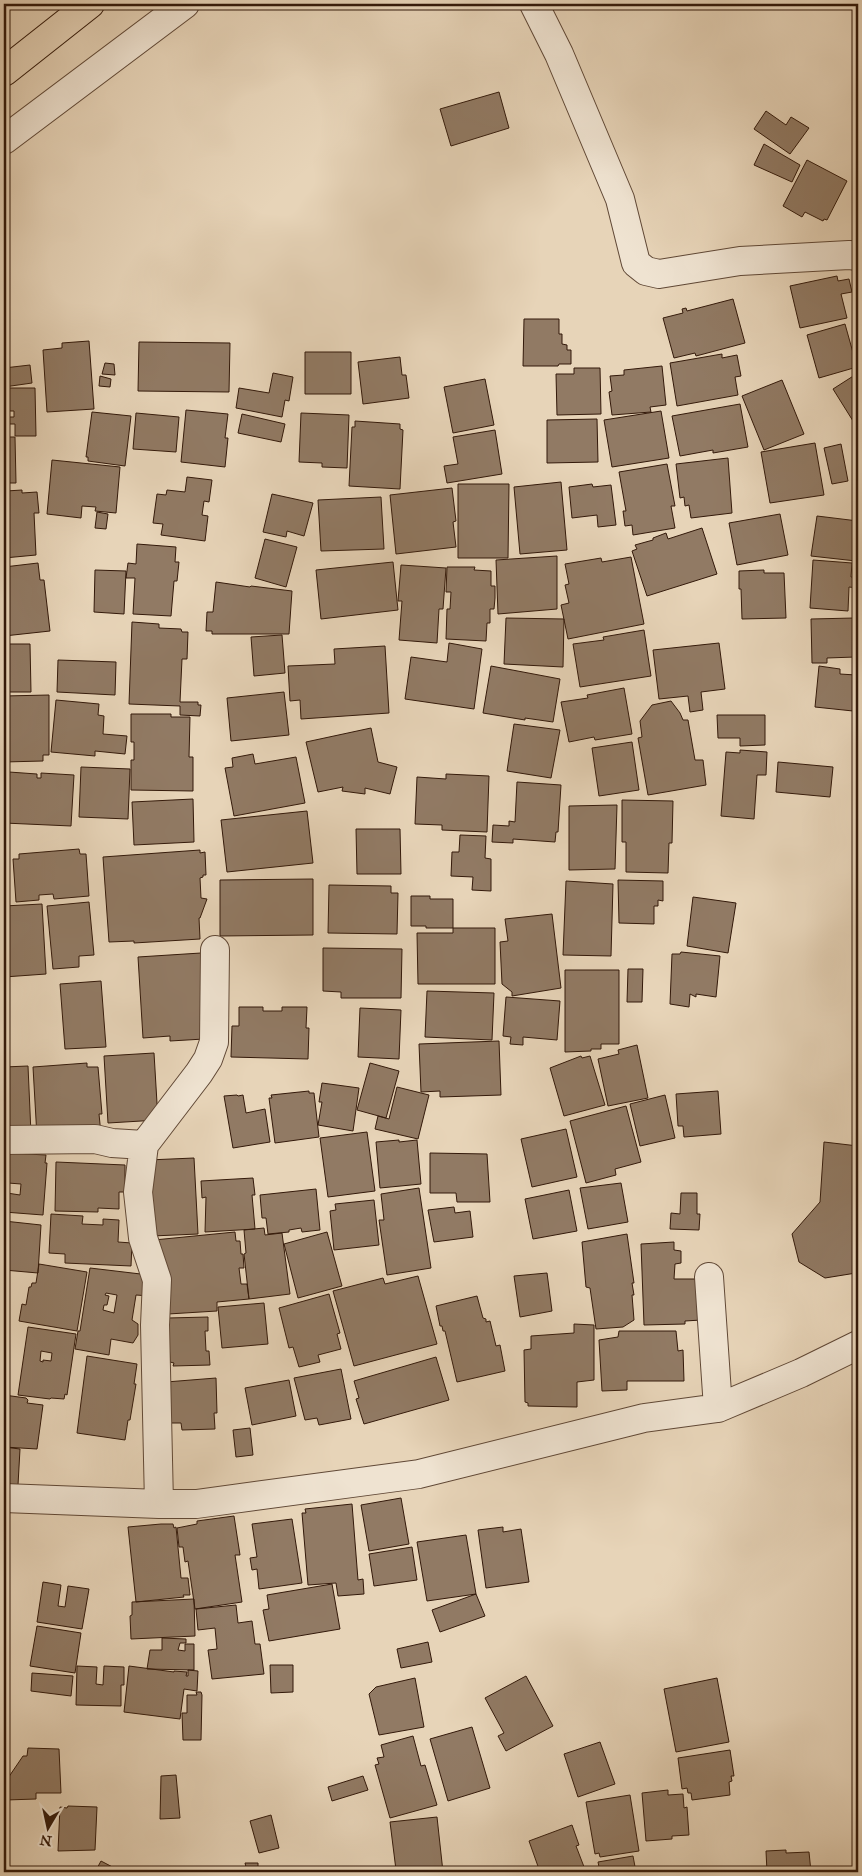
<svg xmlns="http://www.w3.org/2000/svg" width="862" height="1876" viewBox="0 0 862 1876" font-family="'IM FELL Great Primer',serif">
  <style>
    .building { fill: #917a64; stroke: #33190a; fill-rule: evenodd }
    .lines { fill: none; stroke-linecap: round; stroke-linejoin: round }
    .minor-casing { stroke: #604836; stroke-width: 30 }
    .major-casing { stroke: #33190a; stroke-width: 30 }
    .minor { stroke: #efe3d1; stroke-width: 28 }
    .major { stroke: #e7d4b8; stroke-width: 28 }
  </style>
  <rect width="100%" height="100%" fill="#e7d4b8"/>
  <filter id="stains"><feTurbulence type="fractalNoise" baseFrequency=".004" numOctaves="4"/><feColorMatrix values="0 0 0 0 .2 0 0 0 0 .09 0 0 0 0 .02 0 0 0 .5 -.17"/></filter>
  <radialGradient id="worn" r=".72"><stop offset=".6" stop-color="#630" stop-opacity="0"/><stop offset="1" stop-color="#630" stop-opacity=".3"/></radialGradient>
  <path class="building" d="M 499,92 L 509,128 L 451,146 L 440,109 Z
    M 766,111 L 786,125 L 791,117 L 809,128 L 790,154 L 754,129 Z
    M 764,144 L 800,165 L 792,182 L 754,165 Z
    M 807,160 L 847,181 L 827,220 L 824,219 L 823,221 L 805,212 L 802,217 L 783,206 Z
    M 837,276 L 838,281 L 849,279 L 852,292 L 841,294 L 847,318 L 800,328 L 790,286 Z
    M 733,299 L 745,343 L 696,356 L 695,353 L 674,358 L 663,318 L 683,313 L 682,309 L 686,308 L 687,311 Z
    M 524,319 L 559,319 L 559,334 L 562,334 L 562,344 L 567,345 L 567,350 L 571,350 L 571,364 L 559,364 L 558,366 L 523,366 Z
    M 845,324 L 857,367 L 819,378 L 807,335 Z
    M 89,341 L 94,409 L 47,412 L 43,350 L 62,348 L 62,343 Z
    M 139,342 L 230,343 L 229,392 L 138,391 Z
    M 305,352 L 351,352 L 351,394 L 305,394 Z
    M 722,354 L 722,358 L 737,355 L 741,376 L 735,377 L 738,395 L 677,406 L 670,363 Z
    M 400,357 L 402,375 L 406,375 L 409,398 L 363,404 L 358,362 Z
    M 105,363 L 114,364 L 115,375 L 102,374 Z
    M 30,365 L 32,383 L 4,387 L 4,368 Z
    M 662,366 L 666,405 L 650,407 L 651,412 L 612,415 L 609,392 L 612,391 L 610,376 L 624,375 L 624,370 Z
    M 574,368 L 600,368 L 601,414 L 557,415 L 556,374 L 574,374 Z
    M 273,373 L 293,377 L 289,401 L 285,400 L 282,417 L 236,408 L 239,388 L 269,393 Z
    M 858,373 L 858,429 L 833,389 Z
    M 100,376 L 111,379 L 110,387 L 99,386 Z
    M 485,379 L 494,425 L 453,433 L 444,387 Z
    M 782,380 L 804,434 L 764,450 L 742,396 Z
    M 4,388 L 35,388 L 36,436 L 15,436 L 15,424 L 6,424 L 6,417 L 14,417 L 14,411 L 4,411 Z
    M 740,404 L 748,447 L 713,453 L 713,450 L 680,456 L 672,416 Z
    M 186,410 L 228,414 L 225,438 L 228,438 L 225,467 L 181,462 Z
    M 661,411 L 669,458 L 612,467 L 604,420 Z
    M 92,412 L 131,416 L 125,466 L 88,461 L 88,457 L 86,457 Z
    M 136,413 L 179,417 L 176,452 L 133,449 Z
    M 301,413 L 349,415 L 347,468 L 322,467 L 322,463 L 299,462 Z
    M 242,414 L 285,424 L 281,442 L 238,433 Z
    M 597,419 L 598,462 L 547,463 L 547,420 Z
    M 355,421 L 400,424 L 400,429 L 403,430 L 400,489 L 349,486 L 352,427 L 355,427 Z
    M 495,430 L 502,474 L 447,483 L 444,466 L 458,464 L 453,437 Z
    M 4,437 L 15,437 L 16,483 L 4,483 Z
    M 815,443 L 824,495 L 770,503 L 761,452 Z
    M 841,444 L 848,481 L 832,484 L 824,448 Z
    M 728,458 L 732,513 L 691,518 L 689,505 L 685,506 L 684,497 L 680,498 L 676,464 Z
    M 52,460 L 120,467 L 116,513 L 95,511 L 96,507 L 82,506 L 81,518 L 47,514 Z
    M 667,464 L 675,506 L 671,506 L 675,528 L 633,535 L 632,525 L 625,526 L 623,511 L 626,511 L 619,472 Z
    M 187,477 L 212,480 L 209,502 L 204,501 L 202,515 L 208,516 L 205,541 L 161,535 L 163,524 L 153,523 L 157,494 L 166,495 L 167,490 L 185,492 Z
    M 561,482 L 567,550 L 520,554 L 514,487 Z
    M 458,484 L 509,484 L 508,558 L 458,558 Z
    M 592,484 L 593,487 L 611,485 L 616,525 L 598,527 L 597,515 L 572,518 L 569,487 Z
    M 452,488 L 456,521 L 453,522 L 456,547 L 396,554 L 390,495 Z
    M 22,490 L 22,493 L 37,492 L 39,513 L 34,513 L 36,555 L 4,558 L 4,494 L 6,494 L 6,491 Z
    M 272,494 L 313,503 L 304,536 L 287,531 L 286,537 L 263,532 Z
    M 381,497 L 384,549 L 321,551 L 318,500 Z
    M 97,512 L 108,514 L 106,529 L 95,528 Z
    M 780,514 L 788,555 L 737,565 L 729,523 Z
    M 817,516 L 858,521 L 856,561 L 811,556 Z
    M 702,528 L 717,574 L 647,596 L 632,551 L 637,549 L 635,545 L 653,540 L 653,538 L 666,533 L 668,539 Z
    M 265,539 L 297,547 L 286,587 L 255,578 Z
    M 137,544 L 176,547 L 175,562 L 179,562 L 177,581 L 174,581 L 171,616 L 133,614 L 135,578 L 126,578 L 128,563 L 136,564 Z
    M 557,556 L 557,609 L 498,614 L 496,560 Z
    M 631,557 L 644,624 L 568,639 L 561,605 L 569,603 L 565,585 L 569,584 L 565,564 L 601,558 L 602,562 Z
    M 813,560 L 852,563 L 851,577 L 858,577 L 858,588 L 849,587 L 848,611 L 810,608 Z
    M 393,562 L 398,610 L 321,619 L 316,570 Z
    M 38,563 L 40,580 L 44,580 L 50,631 L 4,636 L 4,567 Z
    M 401,565 L 446,568 L 443,609 L 439,609 L 437,643 L 399,640 L 402,601 L 398,601 Z
    M 447,567 L 475,567 L 474,570 L 491,571 L 491,586 L 495,586 L 495,598 L 494,609 L 490,609 L 490,623 L 487,623 L 486,641 L 446,639 L 447,609 L 450,609 L 451,592 L 446,592 Z
    M 95,570 L 126,571 L 124,614 L 94,612 Z
    M 764,570 L 764,573 L 784,573 L 786,618 L 742,619 L 741,589 L 739,589 L 739,571 Z
    M 216,582 L 250,587 L 251,586 L 292,591 L 289,634 L 212,634 L 212,631 L 206,631 L 207,612 L 213,612 Z
    M 506,618 L 564,619 L 563,667 L 504,664 Z
    M 854,618 L 855,657 L 827,658 L 827,663 L 812,663 L 811,619 Z
    M 132,622 L 159,624 L 159,628 L 181,629 L 182,632 L 188,632 L 187,659 L 182,659 L 180,702 L 198,702 L 198,705 L 201,705 L 200,716 L 180,715 L 180,706 L 129,704 Z
    M 644,630 L 651,676 L 580,687 L 573,644 L 604,640 L 603,637 Z
    M 282,635 L 285,673 L 254,676 L 251,637 Z
    M 449,643 L 482,649 L 474,709 L 405,699 L 411,657 L 447,662 Z
    M 719,643 L 725,689 L 701,692 L 703,710 L 690,712 L 688,696 L 659,699 L 653,650 Z
    M 4,644 L 30,644 L 31,692 L 4,692 Z
    M 385,646 L 389,713 L 301,719 L 300,700 L 290,701 L 288,666 L 335,664 L 334,649 Z
    M 58,660 L 116,662 L 115,695 L 57,692 Z
    M 491,666 L 560,679 L 553,722 L 525,718 L 525,720 L 483,713 Z
    M 819,666 L 840,669 L 840,674 L 856,675 L 853,711 L 815,707 Z
    M 624,688 L 632,734 L 595,740 L 594,737 L 569,742 L 561,702 L 588,698 L 587,695 Z
    M 284,692 L 289,735 L 231,741 L 227,698 Z
    M 49,695 L 49,755 L 43,755 L 43,761 L 4,762 L 4,696 Z
    M 56,700 L 99,704 L 98,715 L 104,716 L 103,734 L 127,736 L 125,754 L 95,751 L 95,756 L 51,752 Z
    M 671,701 L 680,713 L 683,720 L 688,720 L 695,760 L 703,760 L 706,785 L 648,795 L 638,738 L 642,737 L 640,721 L 652,705 Z
    M 131,714 L 171,714 L 171,717 L 190,717 L 189,757 L 193,757 L 193,791 L 131,790 L 131,760 L 134,760 L 134,742 L 131,742 Z
    M 717,715 L 765,715 L 765,745 L 740,746 L 740,738 L 718,738 Z
    M 514,724 L 560,730 L 551,778 L 507,771 Z
    M 371,728 L 378,762 L 397,767 L 390,794 L 365,788 L 365,794 L 342,791 L 343,787 L 318,792 L 306,742 Z
    M 632,742 L 639,790 L 599,796 L 592,748 Z
    M 740,750 L 767,752 L 766,775 L 757,775 L 754,819 L 721,816 L 726,752 L 740,753 Z
    M 253,754 L 255,764 L 296,757 L 305,803 L 234,816 L 225,768 L 233,767 L 232,758 Z
    M 778,762 L 833,767 L 830,797 L 776,792 Z
    M 81,767 L 130,769 L 128,819 L 79,817 Z
    M 9,772 L 37,774 L 37,778 L 41,778 L 41,773 L 74,775 L 71,826 L 4,823 L 4,794 L 8,794 Z
    M 446,774 L 489,776 L 487,832 L 442,830 L 442,825 L 415,824 L 417,777 L 446,779 Z
    M 517,782 L 561,785 L 558,832 L 556,832 L 555,842 L 513,839 L 513,843 L 492,842 L 493,825 L 509,826 L 509,821 L 515,822 Z
    M 193,799 L 194,842 L 134,845 L 132,802 Z
    M 622,800 L 673,801 L 672,843 L 669,843 L 668,873 L 626,872 L 626,842 L 622,842 Z
    M 617,805 L 615,869 L 569,870 L 569,806 Z
    M 307,811 L 313,863 L 227,872 L 221,820 Z
    M 356,829 L 400,829 L 401,874 L 357,874 Z
    M 460,835 L 486,836 L 485,858 L 491,859 L 491,891 L 472,890 L 473,877 L 451,876 L 452,852 L 459,852 Z
    M 79,849 L 80,854 L 86,854 L 89,896 L 54,899 L 53,894 L 39,895 L 39,900 L 16,902 L 13,859 L 19,859 L 19,854 Z
    M 200,850 L 200,853 L 205,852 L 206,875 L 203,875 L 203,877 L 200,878 L 201,898 L 207,899 L 200,918 L 199,918 L 200,939 L 134,943 L 134,941 L 109,942 L 103,857 Z
    M 4,857 L 8,900 L 4,900 Z
    M 313,879 L 313,935 L 220,936 L 220,880 Z
    M 618,880 L 663,881 L 663,901 L 658,900 L 658,906 L 654,906 L 654,924 L 619,923 Z
    M 566,881 L 613,884 L 611,956 L 563,955 Z
    M 329,885 L 391,886 L 391,893 L 398,893 L 397,934 L 328,933 Z
    M 411,896 L 430,896 L 430,899 L 453,899 L 453,928 L 426,928 L 426,926 L 411,926 Z
    M 693,897 L 736,903 L 728,953 L 687,946 Z
    M 89,902 L 94,955 L 79,956 L 79,967 L 53,969 L 47,906 Z
    M 42,904 L 46,974 L 4,977 L 4,906 Z
    M 552,914 L 561,988 L 512,996 L 512,992 L 502,984 L 500,942 L 508,941 L 505,919 Z
    M 453,928 L 495,928 L 495,984 L 418,984 L 417,933 L 453,933 Z
    M 323,948 L 402,949 L 401,998 L 341,998 L 341,992 L 323,991 Z
    M 681,952 L 720,956 L 716,997 L 696,994 L 696,997 L 690,994 L 689,1007 L 670,1004 L 672,954 L 680,954 Z
    M 201,953 L 207,1034 L 204,1039 L 170,1041 L 170,1036 L 143,1038 L 138,957 Z
    M 628,969 L 643,969 L 642,1002 L 627,1002 Z
    M 565,970 L 619,970 L 619,1044 L 601,1044 L 601,1049 L 591,1049 L 591,1051 L 565,1052 Z
    M 101,981 L 106,1047 L 65,1049 L 60,984 Z
    M 427,991 L 494,993 L 492,1040 L 425,1037 Z
    M 506,997 L 560,1001 L 557,1040 L 523,1037 L 523,1045 L 510,1044 L 511,1037 L 503,1036 Z
    M 239,1007 L 263,1007 L 263,1011 L 282,1011 L 282,1007 L 307,1007 L 306,1028 L 309,1028 L 308,1059 L 231,1057 L 232,1026 L 239,1026 Z
    M 360,1008 L 401,1010 L 399,1059 L 358,1057 Z
    M 499,1041 L 501,1095 L 440,1097 L 440,1091 L 421,1092 L 419,1044 Z
    M 637,1045 L 648,1098 L 608,1106 L 598,1059 L 619,1054 L 618,1050 Z
    M 154,1053 L 158,1120 L 108,1123 L 104,1056 Z
    M 581,1056 L 582,1058 L 590,1056 L 605,1105 L 564,1116 L 550,1068 Z
    M 87,1063 L 87,1067 L 98,1067 L 102,1114 L 99,1114 L 101,1134 L 37,1137 L 33,1067 Z
    M 370,1063 L 399,1071 L 386,1118 L 357,1110 Z
    M 28,1066 L 31,1134 L 4,1136 L 4,1098 L 9,1098 L 8,1091 L 4,1091 L 4,1067 Z
    M 322,1083 L 359,1088 L 353,1131 L 318,1125 L 322,1102 L 319,1102 Z
    M 397,1087 L 429,1095 L 418,1139 L 375,1129 L 378,1116 L 389,1119 Z
    M 309,1091 L 309,1093 L 314,1093 L 319,1137 L 275,1143 L 269,1098 L 272,1098 L 271,1095 Z
    M 718,1091 L 721,1134 L 684,1137 L 683,1126 L 678,1126 L 676,1094 Z
    M 237,1095 L 238,1096 L 243,1095 L 246,1113 L 265,1109 L 270,1142 L 233,1148 L 224,1096 Z
    M 665,1095 L 675,1138 L 640,1146 L 630,1104 Z
    M 626,1106 L 641,1162 L 615,1169 L 616,1175 L 586,1183 L 570,1121 Z
    M 566,1129 L 577,1177 L 532,1187 L 521,1139 Z
    M 367,1132 L 375,1191 L 328,1197 L 320,1138 Z
    M 399,1140 L 399,1142 L 417,1140 L 421,1184 L 380,1188 L 376,1142 Z
    M 824,1142 L 858,1146 L 858,1269 L 856,1273 L 825,1278 L 799,1262 L 792,1234 L 820,1202 Z
    M 8,1153 L 46,1155 L 45,1163 L 47,1163 L 43,1215 L 4,1212 L 4,1161 L 8,1161 ZM 8,1183 L 21,1184 L 20,1195 L 7,1193 Z
    M 430,1153 L 487,1154 L 490,1202 L 457,1202 L 456,1193 L 430,1193 Z
    M 194,1158 L 198,1234 L 152,1236 L 148,1160 Z
    M 56,1162 L 125,1165 L 125,1192 L 119,1192 L 119,1209 L 98,1208 L 98,1212 L 55,1211 Z
    M 253,1178 L 255,1195 L 252,1195 L 255,1229 L 205,1232 L 206,1197 L 202,1198 L 201,1181 Z
    M 621,1183 L 628,1222 L 588,1229 L 580,1188 Z
    M 419,1188 L 431,1268 L 387,1275 L 379,1220 L 384,1220 L 381,1194 Z
    M 316,1189 L 320,1230 L 302,1232 L 301,1228 L 289,1230 L 289,1232 L 268,1234 L 266,1218 L 262,1218 L 260,1195 Z
    M 569,1190 L 577,1231 L 533,1239 L 525,1199 Z
    M 681,1193 L 697,1193 L 697,1214 L 700,1214 L 699,1230 L 670,1229 L 671,1213 L 680,1214 Z
    M 374,1200 L 379,1245 L 334,1250 L 330,1211 L 336,1210 L 335,1204 Z
    M 454,1207 L 455,1213 L 470,1211 L 473,1237 L 434,1242 L 428,1210 Z
    M 51,1214 L 83,1216 L 82,1224 L 103,1225 L 103,1219 L 119,1220 L 118,1242 L 132,1243 L 131,1266 L 65,1263 L 65,1254 L 49,1253 Z
    M 4,1221 L 41,1225 L 38,1273 L 4,1270 Z
    M 264,1228 L 265,1235 L 282,1233 L 290,1294 L 249,1299 L 244,1254 L 246,1253 L 244,1230 Z
    M 235,1232 L 236,1241 L 240,1241 L 241,1254 L 243,1254 L 244,1268 L 239,1268 L 241,1284 L 247,1284 L 249,1299 L 217,1302 L 217,1311 L 168,1314 L 154,1240 Z
    M 327,1232 L 342,1286 L 298,1298 L 284,1244 Z
    M 627,1234 L 634,1283 L 632,1283 L 634,1295 L 632,1295 L 634,1320 L 623,1327 L 596,1329 L 590,1288 L 586,1287 L 582,1242 Z
    M 674,1242 L 674,1250 L 681,1251 L 681,1263 L 675,1264 L 674,1279 L 699,1279 L 701,1320 L 685,1321 L 685,1324 L 644,1325 L 641,1244 Z
    M 39,1264 L 87,1272 L 77,1331 L 19,1321 L 22,1304 L 26,1305 L 29,1287 L 31,1287 L 32,1283 L 36,1283 Z
    M 90,1268 L 149,1275 L 150,1296 L 136,1295 L 132,1320 L 138,1324 L 138,1335 L 133,1343 L 111,1339 L 109,1355 L 75,1349 L 78,1331 L 80,1331 ZM 106,1293 L 117,1295 L 114,1313 L 103,1310 L 104,1305 L 107,1305 L 109,1296 L 105,1295 Z
    M 547,1273 L 552,1311 L 520,1317 L 514,1276 Z
    M 418,1276 L 437,1344 L 354,1366 L 333,1291 L 383,1278 L 385,1284 Z
    M 329,1294 L 340,1333 L 337,1334 L 341,1349 L 318,1355 L 320,1362 L 299,1367 L 293,1347 L 289,1348 L 279,1308 Z
    M 477,1296 L 483,1318 L 486,1319 L 486,1322 L 490,1321 L 496,1346 L 500,1345 L 505,1371 L 457,1382 L 445,1331 L 443,1331 L 442,1326 L 440,1326 L 436,1306 Z
    M 264,1303 L 268,1344 L 222,1348 L 218,1307 Z
    M 208,1317 L 208,1331 L 205,1331 L 206,1351 L 209,1351 L 210,1365 L 173,1366 L 174,1363 L 170,1362 L 168,1318 Z
    M 574,1324 L 594,1325 L 594,1380 L 577,1382 L 577,1407 L 528,1406 L 528,1403 L 525,1402 L 524,1350 L 531,1349 L 531,1336 L 574,1333 Z
    M 28,1327 L 76,1334 L 67,1395 L 65,1394 L 64,1399 L 51,1398 L 50,1399 L 18,1395 ZM 41,1351 L 52,1353 L 51,1361 L 43,1360 L 43,1362 L 40,1361 Z
    M 619,1331 L 676,1331 L 678,1351 L 683,1350 L 684,1381 L 627,1381 L 627,1390 L 602,1391 L 599,1340 L 618,1337 Z
    M 87,1356 L 137,1364 L 134,1384 L 136,1384 L 130,1420 L 128,1420 L 125,1440 L 77,1433 Z
    M 436,1357 L 449,1400 L 364,1424 L 356,1399 L 359,1398 L 354,1381 Z
    M 341,1369 L 351,1419 L 319,1425 L 317,1418 L 305,1420 L 294,1378 Z
    M 216,1378 L 217,1413 L 214,1413 L 215,1429 L 182,1430 L 181,1423 L 168,1423 L 166,1382 Z
    M 289,1380 L 296,1416 L 252,1425 L 245,1388 Z
    M 4,1395 L 26,1398 L 28,1400 L 27,1403 L 43,1405 L 37,1449 L 4,1447 Z
    M 250,1428 L 253,1455 L 236,1457 L 233,1430 Z
    M 4,1447 L 20,1449 L 18,1485 L 4,1484 Z
    M 401,1498 L 409,1544 L 369,1551 L 361,1505 Z
    M 352,1504 L 358,1580 L 363,1579 L 364,1594 L 338,1596 L 336,1583 L 308,1585 L 302,1513 L 306,1513 L 305,1509 Z
    M 234,1516 L 240,1555 L 235,1555 L 242,1602 L 195,1609 L 188,1561 L 185,1562 L 183,1547 L 179,1547 L 177,1528 L 197,1524 L 197,1521 Z
    M 292,1519 L 302,1583 L 259,1589 L 257,1569 L 252,1570 L 250,1558 L 257,1557 L 252,1524 Z
    M 161,1524 L 173,1524 L 174,1528 L 176,1527 L 181,1578 L 188,1578 L 190,1595 L 183,1595 L 184,1597 L 136,1602 L 128,1527 Z
    M 503,1527 L 503,1532 L 521,1529 L 529,1582 L 486,1588 L 478,1530 Z
    M 466,1535 L 476,1594 L 427,1601 L 417,1542 Z
    M 412,1547 L 417,1580 L 374,1586 L 369,1554 Z
    M 43,1582 L 61,1585 L 58,1606 L 65,1607 L 68,1586 L 89,1589 L 82,1629 L 37,1622 Z
    M 332,1584 L 340,1629 L 269,1641 L 263,1610 L 269,1609 L 267,1595 Z
    M 476,1594 L 485,1616 L 440,1632 L 432,1610 Z
    M 194,1599 L 195,1636 L 131,1639 L 130,1616 L 132,1615 L 132,1602 Z
    M 236,1605 L 238,1623 L 252,1621 L 255,1644 L 260,1644 L 264,1674 L 212,1679 L 208,1650 L 217,1649 L 215,1628 L 198,1630 L 196,1609 Z
    M 37,1626 L 81,1633 L 75,1673 L 30,1666 Z
    M 162,1638 L 186,1639 L 186,1643 L 180,1643 L 178,1650 L 185,1651 L 185,1644 L 194,1644 L 194,1670 L 147,1669 L 150,1650 L 162,1650 Z
    M 428,1642 L 432,1662 L 401,1668 L 397,1649 Z
    M 270,1665 L 293,1665 L 293,1692 L 271,1693 Z
    M 77,1666 L 97,1667 L 96,1684 L 103,1685 L 104,1666 L 124,1667 L 124,1685 L 121,1685 L 121,1706 L 76,1705 Z
    M 129,1666 L 174,1672 L 174,1671 L 187,1672 L 186,1676 L 188,1676 L 188,1670 L 198,1671 L 197,1691 L 184,1689 L 180,1719 L 124,1712 Z
    M 32,1673 L 73,1676 L 71,1696 L 31,1691 Z
    M 526,1676 L 553,1726 L 506,1751 L 498,1736 L 504,1733 L 485,1698 Z
    M 415,1678 L 424,1727 L 379,1735 L 369,1694 L 376,1687 Z
    M 717,1678 L 729,1742 L 676,1752 L 664,1689 Z
    M 196,1692 L 201,1692 L 202,1695 L 201,1740 L 183,1740 L 182,1713 L 187,1713 L 187,1695 L 197,1695 Z
    M 472,1727 L 490,1788 L 448,1801 L 430,1739 Z
    M 413,1736 L 421,1766 L 425,1765 L 437,1805 L 390,1818 L 375,1765 L 379,1764 L 377,1758 L 384,1757 L 381,1745 Z
    M 600,1742 L 615,1784 L 578,1797 L 564,1754 Z
    M 28,1748 L 59,1749 L 61,1793 L 36,1793 L 36,1799 L 6,1800 L 6,1781 L 23,1756 L 27,1756 Z
    M 730,1750 L 734,1776 L 731,1776 L 732,1781 L 729,1782 L 730,1795 L 692,1800 L 691,1793 L 688,1793 L 687,1788 L 682,1789 L 678,1758 Z
    M 176,1775 L 180,1818 L 160,1819 L 161,1776 Z
    M 363,1776 L 368,1790 L 332,1801 L 328,1787 Z
    M 668,1790 L 668,1795 L 683,1794 L 684,1808 L 687,1807 L 689,1835 L 672,1836 L 672,1839 L 646,1841 L 642,1793 Z
    M 630,1795 L 639,1851 L 600,1857 L 599,1853 L 595,1854 L 586,1802 Z
    M 68,1806 L 97,1807 L 95,1850 L 58,1851 L 60,1807 L 67,1808 Z
    M 271,1815 L 279,1848 L 259,1853 L 250,1821 Z
    M 437,1817 L 443,1872 L 404,1872 L 403,1869 L 396,1870 L 390,1822 Z
    M 572,1825 L 579,1845 L 576,1846 L 586,1872 L 540,1872 L 529,1841 Z
    M 786,1850 L 786,1853 L 809,1852 L 811,1872 L 767,1872 L 766,1851 Z
    M 633,1856 L 636,1872 L 600,1872 L 598,1862 Z
    M 101,1861 L 122,1872 L 95,1872 Z
    M 245,1863 L 258,1863 L 258,1872 L 236,1872 L 236,1868 L 246,1867 Z"/>
  <g class="lines">
    <g class="minor-casing">
      <path id="minor" d="M 534,4 L 559,54 L 620,199 L 636,263 L 646,271 L 659,274 L 740,261 L 849,255 L 858,256
        M 4,140 L 185,4
        M 4,1140 L 95,1139 L 112,1143 L 144,1145
        M 709,1277 L 718,1408
        M 4,1498 L 159,1504 L 196,1504 L 419,1474 L 644,1418 L 718,1408 L 801,1373 L 858,1345
        M 159,1504 L 155,1325 L 157,1280 L 143,1238 L 138,1192 L 144,1145 L 199,1073 L 208,1059 L 214,1042 L 215,950"/>
    </g>
    <g class="major-casing">
      <path id="major" d="M 4,72 L 90,4"/>
    </g>
    <use href="#minor" class="minor"/>
    <use href="#major" class="major"/>
  </g>
  <rect width="862" height="1876" fill="none" stroke="#e7d4b8" stroke-width="20"/>
  <rect x="5" y="5" width="852" height="1866" fill="none" stroke="#33190a" stroke-width="2.5"/>
  <rect x="10" y="10" width="842" height="1856" fill="none" stroke="#33190a"/>
  <g transform="translate(48 1828) rotate(189)" stroke="#efe3d1" stroke-width="4" paint-order="stroke">
  <path d="M0-4L9 19L0 12L-9 19Z" fill="#33190a"/>
  <text y="-8" font-size="14" font-weight="bold" text-anchor="middle" fill="#33190a">N</text>
  </g>
  <rect width="100%" height="100%" filter="url(#stains)"/>
  <rect width="100%" height="100%" fill="url(#worn)"/>
</svg>
